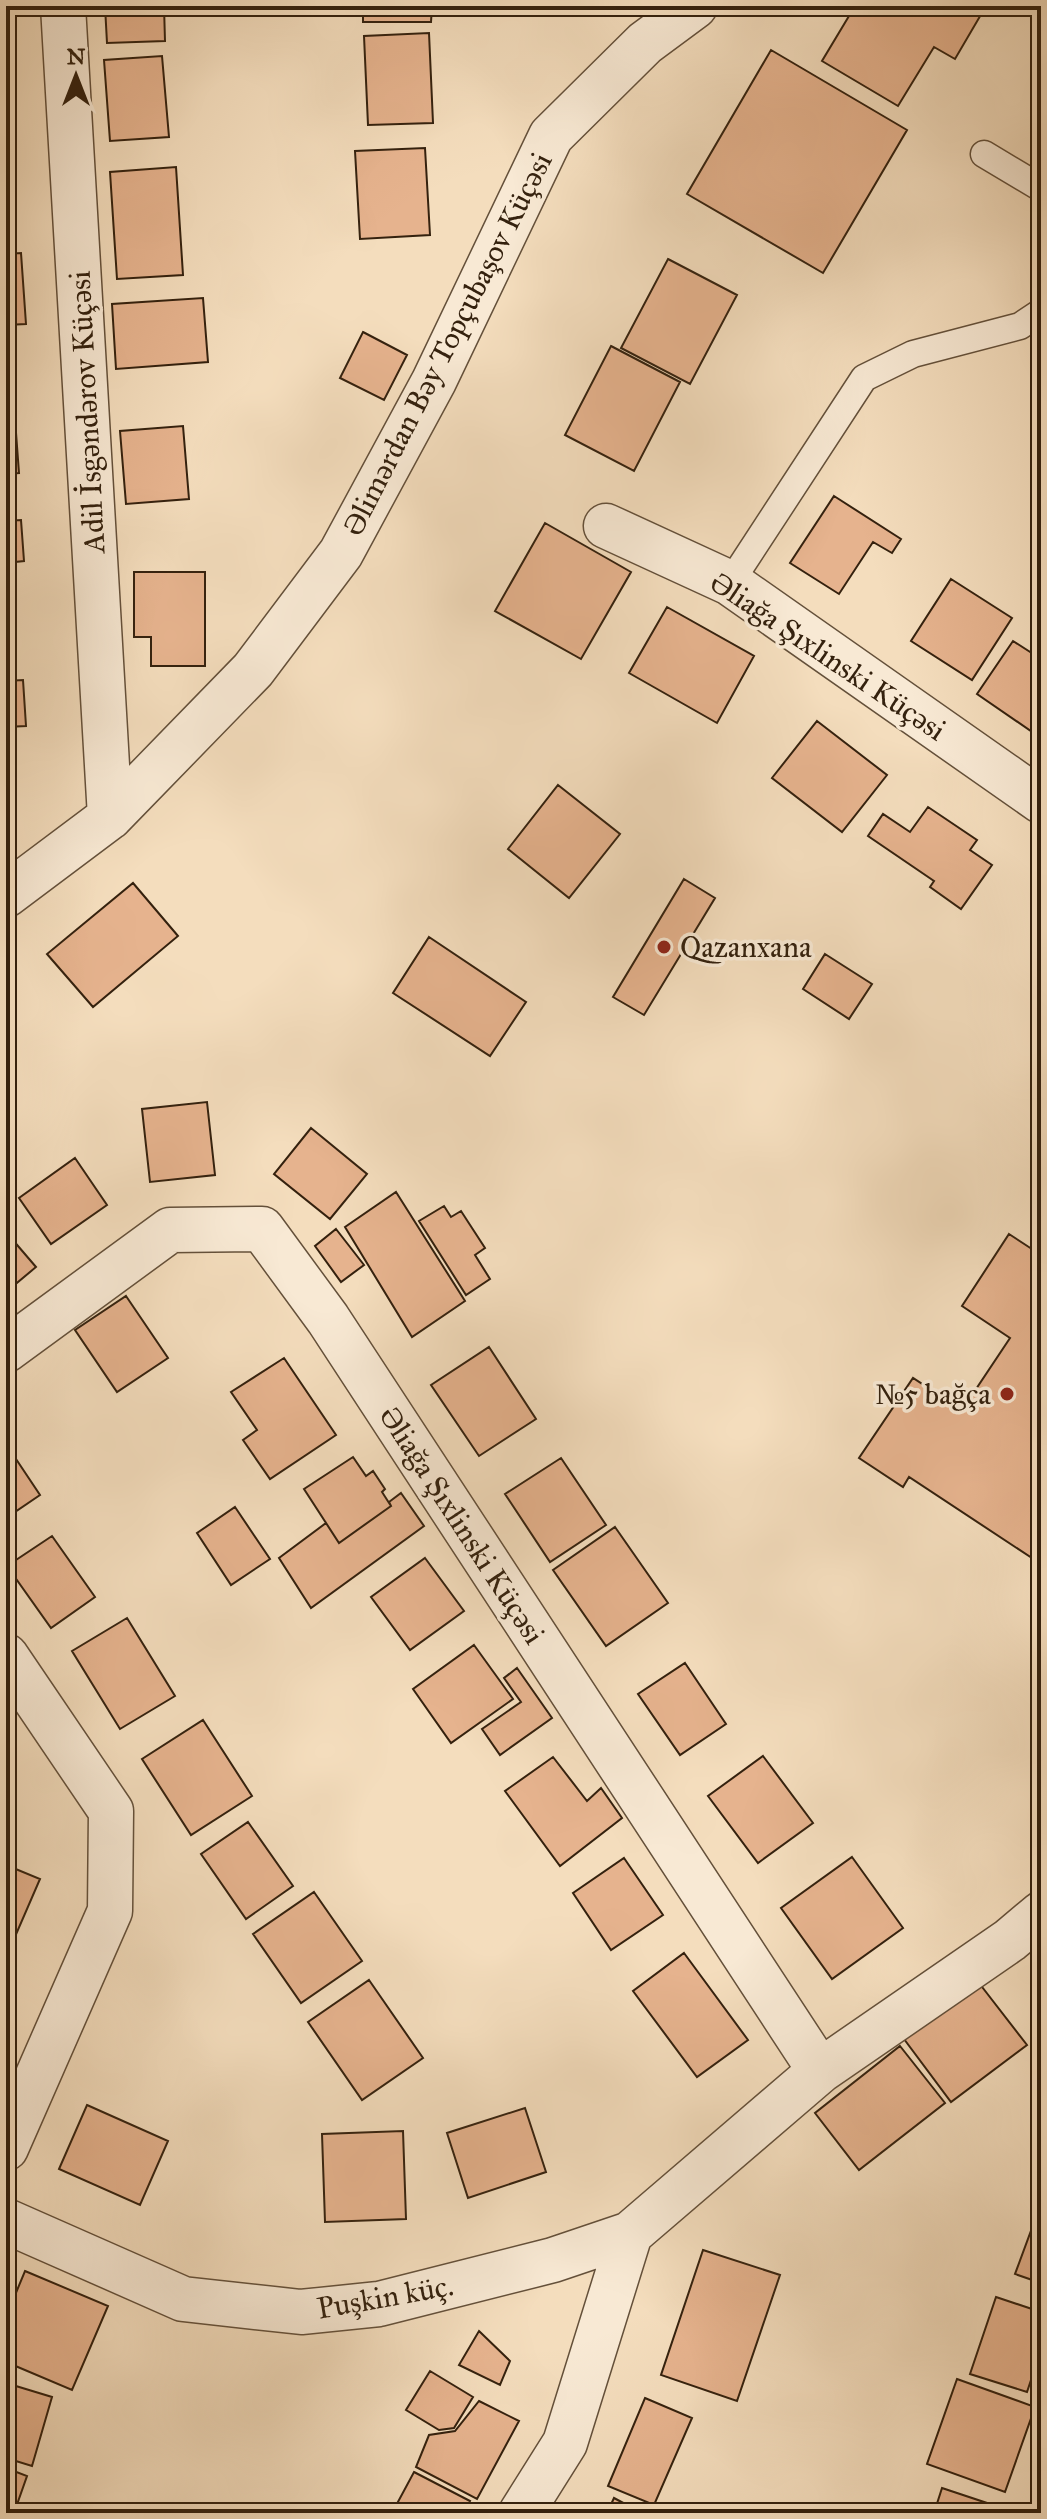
<svg xmlns="http://www.w3.org/2000/svg" width="1047" height="2519" viewBox="0 0 1047 2519" font-family="'IM FELL Great Primer',serif">
  <style>
    .building { fill: #e6b38e; stroke: #34210e; stroke-width: 2 }
    .lines { fill: none; stroke-linecap: round; stroke-linejoin: round }
    .service-casing { stroke: #64503a; stroke-width: 29 }
    .minor-casing { stroke: #64503a; stroke-width: 47 }
    .service { stroke: #f8e9d4; stroke-width: 26 }
    .minor { stroke: #f8e9d4; stroke-width: 44 }
    .poi-dot { fill: #8f2418; stroke: #f8e9d4; stroke-width: 3 }
    .labels { text-anchor: middle; dominant-baseline: central; stroke-width: 7; stroke-linejoin: round; paint-order: stroke }
    .street-label { font-size: 30px; fill: #34210e; stroke: #f8e9d4 }
    .poi-label { font-size: 30px; fill: #34210e; stroke: #f8e9d4; text-anchor: start }
  </style>
  <rect width="100%" height="100%" fill="#f4ddbd"/>
  <filter id="stains"><feTurbulence type="fractalNoise" baseFrequency=".0025" numOctaves="4"/><feColorMatrix values="0 0 0 0 .2 0 0 0 0 .09 0 0 0 0 .02 0 0 0 .5 -.17"/></filter>
  <radialGradient id="worn" r=".72"><stop offset=".6" stop-color="#630" stop-opacity="0"/><stop offset="1" stop-color="#630" stop-opacity=".3"/></radialGradient>
  <path class="building" d="M 105,6 L 164,6 L 165,41 L 107,43 Z
    M 363,6 L 432,6 L 431,22 L 363,22 Z
    M 855,6 L 986,6 L 955,59 L 934,47 L 898,106 L 822,61 Z
    M 429,33 L 433,123 L 368,125 L 364,36 Z
    M 771,50 L 907,130 L 823,273 L 687,194 Z
    M 162,56 L 169,137 L 110,141 L 104,60 Z
    M 425,148 L 430,235 L 360,239 L 355,151 Z
    M 176,167 L 183,275 L 117,279 L 110,172 Z
    M 21,253 L 26,324 L 6,325 L 6,254 Z
    M 668,259 L 737,295 L 690,384 L 621,348 Z
    M 203,298 L 208,362 L 116,369 L 112,304 Z
    M 363,332 L 407,355 L 384,400 L 340,378 Z
    M 611,346 L 680,382 L 634,471 L 565,435 Z
    M 6,379 L 12,379 L 19,473 L 6,474 Z
    M 183,426 L 189,499 L 126,504 L 120,431 Z
    M 834,496 L 901,539 L 892,553 L 873,542 L 839,594 L 790,563 Z
    M 21,520 L 24,561 L 6,563 L 6,521 Z
    M 545,523 L 631,572 L 581,659 L 495,611 Z
    M 134,572 L 205,572 L 205,666 L 151,666 L 151,637 L 134,637 Z
    M 951,579 L 1012,618 L 972,680 L 911,641 Z
    M 667,607 L 754,656 L 717,723 L 629,673 Z
    M 1013,641 L 1041,659 L 1041,738 L 977,694 Z
    M 23,680 L 26,726 L 6,727 L 6,681 Z
    M 817,721 L 887,775 L 842,832 L 772,778 Z
    M 558,785 L 620,834 L 569,898 L 508,849 Z
    M 928,807 L 977,840 L 970,850 L 992,865 L 961,909 L 930,887 L 934,881 L 868,836 L 883,814 L 910,832 Z
    M 684,879 L 715,898 L 644,1015 L 613,997 Z
    M 133,883 L 178,936 L 93,1007 L 47,954 Z
    M 429,937 L 526,1002 L 490,1056 L 393,993 Z
    M 825,954 L 872,984 L 849,1019 L 803,989 Z
    M 207,1102 L 215,1175 L 150,1182 L 142,1109 Z
    M 311,1128 L 367,1174 L 330,1219 L 274,1174 Z
    M 75,1158 L 107,1205 L 51,1244 L 19,1198 Z
    M 396,1192 L 465,1301 L 412,1337 L 345,1227 Z
    M 444,1206 L 451,1217 L 461,1211 L 485,1248 L 475,1255 L 490,1279 L 466,1295 L 419,1221 Z
    M 336,1229 L 364,1265 L 341,1282 L 315,1246 Z
    M 6,1232 L 36,1267 L 6,1292 Z
    M 1009,1234 L 1041,1255 L 1041,1564 L 909,1477 L 903,1487 L 859,1458 L 913,1378 L 962,1410 L 1010,1338 L 962,1306 Z
    M 126,1296 L 168,1358 L 117,1392 L 75,1330 Z
    M 489,1347 L 536,1419 L 479,1456 L 431,1385 Z
    M 284,1358 L 336,1435 L 270,1479 L 243,1440 L 257,1430 L 231,1392 Z
    M 6,1444 L 40,1495 L 6,1518 Z
    M 353,1457 L 366,1476 L 373,1471 L 385,1489 L 382,1492 L 391,1506 L 339,1543 L 304,1489 Z
    M 561,1458 L 606,1525 L 550,1562 L 505,1494 Z
    M 401,1493 L 424,1526 L 311,1608 L 279,1558 L 326,1523 L 339,1543 L 391,1506 L 389,1502 Z
    M 235,1507 L 270,1559 L 231,1585 L 197,1533 Z
    M 615,1527 L 668,1603 L 606,1646 L 553,1570 Z
    M 52,1536 L 95,1597 L 51,1628 L 7,1566 Z
    M 425,1558 L 464,1611 L 410,1650 L 371,1597 Z
    M 127,1618 L 175,1696 L 120,1729 L 72,1651 Z
    M 474,1645 L 513,1699 L 451,1743 L 413,1689 Z
    M 685,1663 L 726,1724 L 680,1755 L 638,1694 Z
    M 517,1668 L 552,1718 L 500,1755 L 482,1729 L 521,1702 L 504,1678 Z
    M 203,1720 L 252,1796 L 191,1835 L 142,1759 Z
    M 763,1756 L 813,1823 L 758,1863 L 708,1796 Z
    M 553,1757 L 587,1801 L 601,1788 L 622,1818 L 560,1866 L 505,1791 Z
    M 248,1822 L 293,1886 L 246,1919 L 201,1854 Z
    M 852,1857 L 903,1928 L 832,1979 L 781,1908 Z
    M 624,1858 L 663,1915 L 611,1950 L 573,1893 Z
    M 6,1865 L 40,1879 L 11,1946 L 6,1944 Z
    M 314,1892 L 362,1961 L 301,2003 L 253,1934 Z
    M 684,1953 L 748,2040 L 697,2077 L 633,1991 Z
    M 369,1980 L 423,2058 L 362,2100 L 308,2022 Z
    M 979,1983 L 1027,2045 L 951,2102 L 904,2039 Z
    M 900,2046 L 945,2103 L 859,2170 L 815,2113 Z
    M 87,2105 L 168,2141 L 140,2205 L 59,2169 Z
    M 525,2108 L 546,2172 L 468,2198 L 447,2133 Z
    M 403,2131 L 406,2219 L 325,2222 L 322,2134 Z
    M 1039,2209 L 1041,2209 L 1041,2283 L 1015,2274 Z
    M 703,2250 L 780,2275 L 737,2401 L 661,2375 Z
    M 25,2271 L 108,2306 L 72,2390 L 6,2362 L 6,2317 Z
    M 996,2297 L 1041,2312 L 1041,2350 L 1027,2392 L 970,2374 Z
    M 479,2331 L 510,2361 L 500,2385 L 459,2365 Z
    M 430,2371 L 473,2397 L 454,2428 L 439,2430 L 406,2410 Z
    M 957,2379 L 1035,2407 L 1005,2492 L 927,2464 Z
    M 6,2383 L 52,2397 L 32,2466 L 6,2458 Z
    M 645,2398 L 692,2418 L 654,2505 L 608,2486 Z
    M 479,2401 L 519,2421 L 477,2499 L 416,2467 L 429,2435 L 455,2431 Z
    M 6,2468 L 27,2476 L 14,2513 L 6,2513 Z
    M 414,2472 L 470,2501 L 463,2513 L 392,2513 Z
    M 942,2488 L 990,2504 L 987,2513 L 934,2513 Z
    M 614,2498 L 642,2513 L 607,2513 Z"/>
  <g class="lines">
    <g class="service-casing">
      <path id="service" d="M 984,154 L 1041,188
        M 730,583 L 864,378 L 913,354 L 1020,326 L 1041,312"/>
    </g>
    <g class="minor-casing">
      <path id="minor" d="M 63,6 L 110,817
        M 606,526 L 730,583 L 1041,801
        M 6,895 L 110,817 L 253,670 L 341,553 L 434,381 L 551,136 L 645,43 L 695,6
        M 6,1350 L 170,1230 L 262,1229 L 328,1319 L 820,2071
        M 6,1656 L 111,1811 L 110,1911 L 6,2148
        M 6,2221 L 183,2299 L 301,2312 L 379,2304 L 553,2260 L 630,2234
        M 521,2513 L 565,2443 L 630,2234 L 820,2071 L 1010,1940 L 1041,1914"/>
    </g>
    <use href="#service" class="service"/>
    <use href="#minor" class="minor"/>
  </g>
  <g class="poi-dot">
    <circle cx="664" cy="947" r="8"/>
    <circle cx="1007" cy="1394" r="8"/>
  </g>
  <g class="labels">
    <g class="street-label">
      <text transform="translate(447 344) rotate(-63)">Əlimərdan Bəy Topçubaşov Küçəsi</text>
      <text transform="translate(87 412) rotate(-93)">Adil İsgəndərov Küçəsi</text>
      <text transform="translate(828 656) rotate(34)">Əliağa Şıxlinski Küçəsi</text>
      <text transform="translate(462 1525) rotate(57)">Əliağa Şıxlinski Küçəsi</text>
      <text transform="translate(385 2297) rotate(-10)">Puşkin küç.</text>
    </g>
    <g class="poi-label">
      <text x="680" y="947">Qazanxana</text>
      <text x="991" y="1394" text-anchor="end">№5 bağça</text>
    </g>
  </g>
  <rect width="1047" height="2519" fill="none" stroke="#f4ddbd" stroke-width="32"/>
  <rect x="8" y="8" width="1031" height="2503" fill="none" stroke="#34210e" stroke-width="4"/>
  <rect x="16" y="16" width="1015" height="2487" fill="none" stroke="#34210e" stroke-width="2"/>
  <g transform="translate(76 76)" stroke="#f8e9d4" stroke-width="6" paint-order="stroke">
  <path d="M0-6L14 30L0 20L-14 30Z" fill="#34210e"/>
  <text y="-12" font-size="22" font-weight="bold" text-anchor="middle" fill="#34210e">N</text>
  </g>
  <rect width="100%" height="100%" filter="url(#stains)"/>
  <rect width="100%" height="100%" fill="url(#worn)"/>
</svg>
